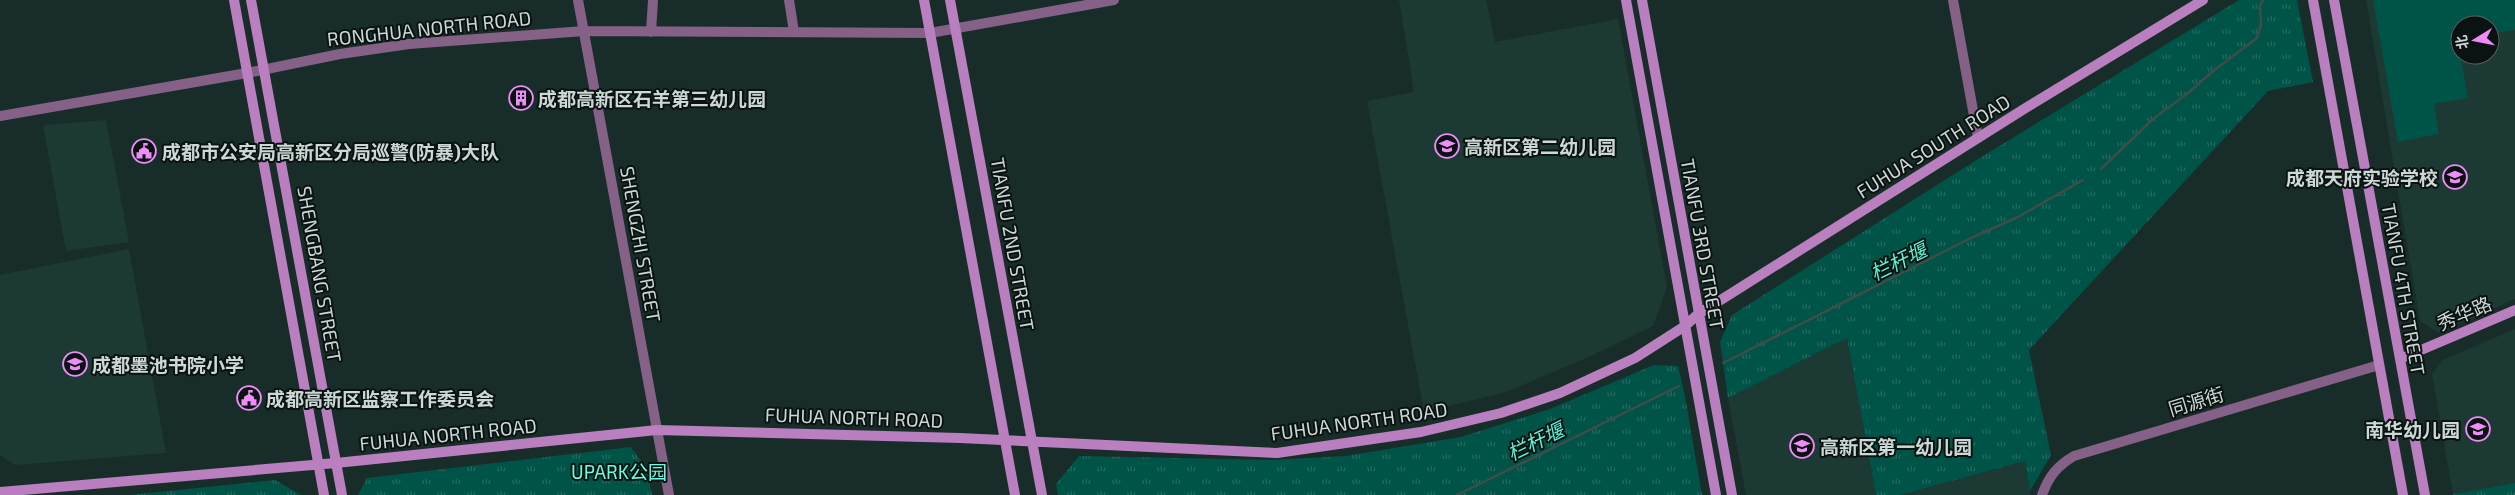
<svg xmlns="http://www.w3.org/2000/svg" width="2515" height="495" viewBox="0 0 2515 495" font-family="'Exo 2','Noto Sans SC',sans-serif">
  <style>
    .built { fill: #1c3933; fill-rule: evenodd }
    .green { fill: #005347 }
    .park { fill: url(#park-tufts) }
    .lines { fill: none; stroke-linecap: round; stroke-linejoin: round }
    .stream { stroke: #404c49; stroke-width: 2.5 }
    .street { stroke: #856188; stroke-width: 10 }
    .secondary { stroke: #b97fbf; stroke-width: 10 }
    .labels { text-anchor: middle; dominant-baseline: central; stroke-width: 4; stroke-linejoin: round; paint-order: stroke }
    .street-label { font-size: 19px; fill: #ccd8d5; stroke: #0a1311 }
    .poi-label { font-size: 19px; font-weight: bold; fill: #ccd8d5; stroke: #0a1311; text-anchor: start }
    .park-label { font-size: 19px; fill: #68fce1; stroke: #0a1311 }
    .water-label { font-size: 20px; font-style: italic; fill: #5df3d7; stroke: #0a1311 }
  </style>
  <defs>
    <pattern id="park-tufts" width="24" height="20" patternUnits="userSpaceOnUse" patternTransform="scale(1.25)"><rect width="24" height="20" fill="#005347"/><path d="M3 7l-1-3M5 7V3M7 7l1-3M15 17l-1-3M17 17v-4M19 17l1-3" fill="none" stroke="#246b61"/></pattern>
  </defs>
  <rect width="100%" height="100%" fill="#182d29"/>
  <path class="built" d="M 1399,0 L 1486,0 L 1495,42 L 1618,19 L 1667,287 L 1653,326 L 1591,356 L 1506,392 L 1424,412 L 1367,101 L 1414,92 Z
    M 2366,0 L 2515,0 L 2515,299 L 2439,333 L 2420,321 ZM 2460,25 L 2490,25 L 2490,55 L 2460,55 Z
    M 106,120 L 129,242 L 66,251 L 43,125 Z
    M 129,249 L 166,453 L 15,465 L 0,455 L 0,275 Z
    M 2515,329 L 2515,483 L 2453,494 L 2432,374 L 2442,360 Z
    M 1847,338 L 1876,495 L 1746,495 L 1728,398 Z
    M 2025,461 L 2031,495 L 1900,495 Z"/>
  <path class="green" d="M 2373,0 L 2515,0 L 2515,30 L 2490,34 L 2490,25 L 2460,25 L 2458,40 L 2468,98 L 2434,104 L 2439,134 L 2398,142 Z"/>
  <path class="park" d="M 2239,0 L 2297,0 L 2313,82 L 2268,91 L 2029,350 L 2051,455 L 2030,491 L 2025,461 L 1900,495 L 1876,495 L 1847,338 L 1728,398 L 1720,342 L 1732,315 L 1978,159 Z
    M 1654,365 L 1678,366 L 1685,396 L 1702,495 L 1058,495 L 1056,484 L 1079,456 L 1272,460 L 1346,456 L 1461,437 L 1550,409 Z
    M 631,447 L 647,470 L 652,495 L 358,495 L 367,478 Z
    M 275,480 L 301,495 L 129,495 Z
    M 2515,483 L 2515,495 L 2453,495 L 2453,494 Z"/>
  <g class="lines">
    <path class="stream" d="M 2101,169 L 2153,119 L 2188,93 L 2212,72 L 2257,38 L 2261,24 L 2260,5 L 2263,0
      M 1723,363 L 1971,238 L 2018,217 L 2083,180
      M 1457,495 L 1679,386"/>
    <path class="street" d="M 578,0 L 669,495
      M 789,0 L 794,32
      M 1953,0 L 1978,138
      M 651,32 L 653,0
      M 0,116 L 247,73 L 340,54 L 409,44 L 584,31 L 930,33 L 1114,0
      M 2042,495 C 2049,476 2057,466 2074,456 L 2379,365"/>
    <path class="secondary" d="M 234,0 L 324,495
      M 251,0 L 342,495
      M 924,0 L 1015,495
      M 950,0 L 1042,495
      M 1626,0 L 1716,495
      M 1642,0 L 1732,495
      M 2313,0 L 2403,495
      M 2334,0 L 2425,495
      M 2400,359 L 2515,310
      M 0,492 L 336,463 L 657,430 L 960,438 L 1277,453 L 1421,432 L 1501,413 L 1560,393 L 1635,358 L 1685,326 L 1697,315 L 2024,109 L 2203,0"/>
  </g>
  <defs>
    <g id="building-ring" transform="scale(1.25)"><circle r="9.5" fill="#0a1311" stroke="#ee8cf8" stroke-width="1.5"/><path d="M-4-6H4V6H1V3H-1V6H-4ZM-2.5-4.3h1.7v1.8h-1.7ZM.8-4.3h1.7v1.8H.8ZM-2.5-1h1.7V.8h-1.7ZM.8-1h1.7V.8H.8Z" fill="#ee8cf8"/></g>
    <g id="school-ring" transform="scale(1.25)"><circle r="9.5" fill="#0a1311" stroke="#ee8cf8" stroke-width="1.5"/><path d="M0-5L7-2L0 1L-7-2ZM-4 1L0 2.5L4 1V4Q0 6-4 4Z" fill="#ee8cf8"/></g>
    <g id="civic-ring" transform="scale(1.25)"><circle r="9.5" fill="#0a1311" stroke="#ee8cf8" stroke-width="1.5"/><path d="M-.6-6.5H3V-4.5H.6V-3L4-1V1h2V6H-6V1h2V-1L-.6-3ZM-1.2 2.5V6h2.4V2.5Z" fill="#ee8cf8"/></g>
  </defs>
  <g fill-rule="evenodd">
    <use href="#building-ring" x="521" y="98"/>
    <use href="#school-ring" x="1447" y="146"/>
    <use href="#civic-ring" x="144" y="151"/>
    <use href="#school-ring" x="2455" y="177"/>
    <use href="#school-ring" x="75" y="364"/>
    <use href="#civic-ring" x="249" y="398"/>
    <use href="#school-ring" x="2478" y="429"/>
    <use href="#school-ring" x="1802" y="446"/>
  </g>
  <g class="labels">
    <g class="street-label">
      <text transform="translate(429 28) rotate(-6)">RONGHUA NORTH ROAD</text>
      <text transform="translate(1933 146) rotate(-32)">FUHUA SOUTH ROAD</text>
      <text transform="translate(641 244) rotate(80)">SHENGZHI STREET</text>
      <text transform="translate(1013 244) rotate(80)">TIANFU 2ND STREET</text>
      <text transform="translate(1703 244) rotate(80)">TIANFU 3RD STREET</text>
      <text transform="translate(320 274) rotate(80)">SHENGBANG STREET</text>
      <text transform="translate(2404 289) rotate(80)">TIANFU 4TH STREET</text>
      <text transform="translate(2464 313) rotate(-23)">秀华路</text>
      <text transform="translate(2196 401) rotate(-17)">同源街</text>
      <text transform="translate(854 417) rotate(2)">FUHUA NORTH ROAD</text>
      <text transform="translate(1359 421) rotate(-8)">FUHUA NORTH ROAD</text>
      <text transform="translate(448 434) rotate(-6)">FUHUA NORTH ROAD</text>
    </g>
    <g class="poi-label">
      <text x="538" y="98">成都高新区石羊第三幼儿园</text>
      <text x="1464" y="146">高新区第二幼儿园</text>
      <text x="162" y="151">成都市公安局高新区分局巡警(防暴)大队</text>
      <text x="2438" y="177" text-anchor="end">成都天府实验学校</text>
      <text x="92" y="364">成都墨池书院小学</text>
      <text x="266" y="398">成都高新区监察工作委员会</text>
      <text x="2460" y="429" text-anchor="end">南华幼儿园</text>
      <text x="1820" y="446">高新区第一幼儿园</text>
    </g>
    <g class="park-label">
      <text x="619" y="471">UPARK公园</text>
    </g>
    <g class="water-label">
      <text transform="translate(1898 261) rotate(-26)">栏杆堰</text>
      <text transform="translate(1535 441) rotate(-26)">栏杆堰</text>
    </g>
  </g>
  <g transform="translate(2475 40) rotate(260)"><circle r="24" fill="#0a1311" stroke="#58625f"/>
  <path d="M0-4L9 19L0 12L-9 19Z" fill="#ee8cf8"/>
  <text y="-8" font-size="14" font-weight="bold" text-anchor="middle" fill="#ccd8d5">北</text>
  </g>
</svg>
